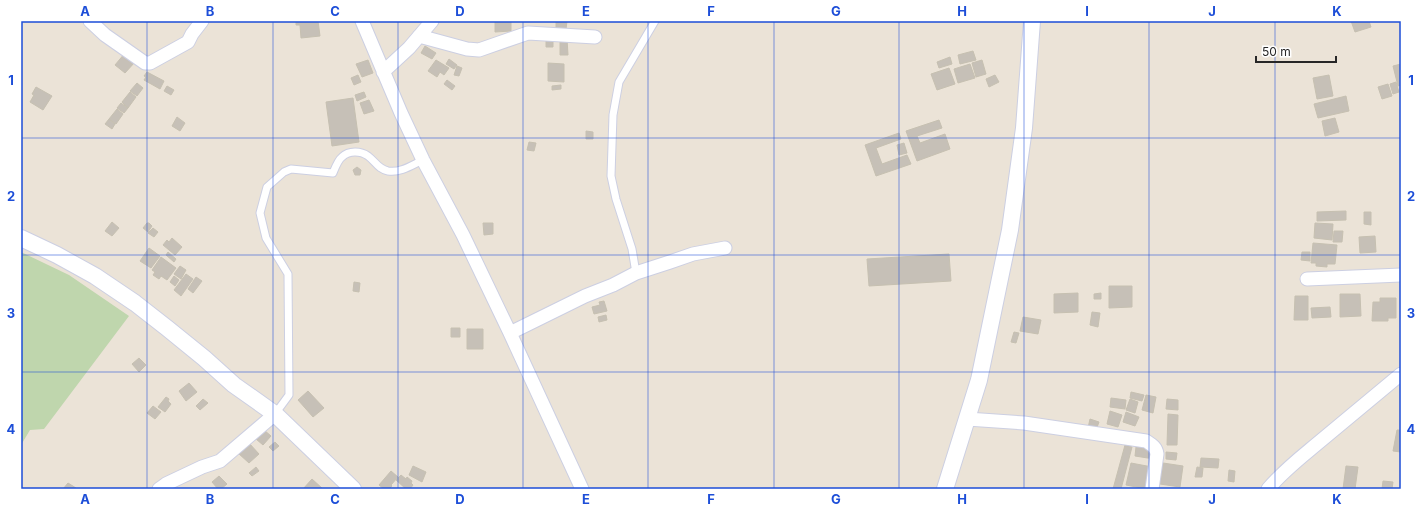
<svg xmlns="http://www.w3.org/2000/svg" width="1422" height="510" viewBox="0 0 1422 510" font-family="Inter,sans-serif">
  <style>
    .cemetery { fill: #bfd6ad }
    .building { fill: #c6c0b7; stroke: #c6c0b1 }
    .lines { fill: none; stroke-linecap: round; stroke-linejoin: round }
    .service-casing { stroke: #cccfe2; stroke-width: 9 }
    .minor-casing { stroke: #cccfe2; stroke-width: 15 }
    .tertiary-casing { stroke: #cccfe2; stroke-width: 18 }
    .service { stroke: #fff; stroke-width: 7 }
    .minor { stroke: #fff; stroke-width: 13 }
    .tertiary { stroke: #fff; stroke-width: 16 }
    .grid { fill: none; stroke: #1d4ed8; stroke-width: 1; stroke-opacity: 0.55 }
    .neatline { fill: none; stroke: #1d4ed8; stroke-width: 1.5 }
    .grid-label { font-size: 13px; text-anchor: middle; font-weight: bold; fill: #1d4ed8 }
  </style>
  <rect width="100%" height="100%" fill="#ebe3d7"/>
  <path class="cemetery" d="M 21,252 L 69,275 L 129,316 L 44,429 L 30,430 L 21,445 Z"/>
  <path class="building" d="M 296,21 L 318,21 L 320,36 L 301,38 L 300,25 L 296,25 Z
    M 495,21 L 511,21 L 511,31 L 495,32 Z
    M 556,21 L 567,21 L 566,29 L 556,29 Z
    M 1351,21 L 1369,21 L 1371,27 L 1355,32 Z
    M 567,39 L 568,55 L 560,55 L 560,40 Z
    M 546,40 L 553,40 L 553,47 L 546,47 Z
    M 425,46 L 436,53 L 432,59 L 421,53 Z
    M 973,51 L 976,60 L 960,64 L 958,55 Z
    M 125,53 L 135,62 L 125,73 L 115,65 Z
    M 950,57 L 952,64 L 939,68 L 937,62 Z
    M 449,59 L 457,65 L 454,69 L 446,64 Z
    M 368,60 L 373,73 L 362,77 L 356,64 Z
    M 436,60 L 449,68 L 444,75 L 440,72 L 437,77 L 428,71 Z
    M 982,60 L 986,74 L 976,77 L 972,63 Z
    M 548,63 L 564,64 L 564,82 L 548,81 Z
    M 970,64 L 975,78 L 958,83 L 954,69 Z
    M 1401,64 L 1401,85 L 1398,86 L 1393,66 Z
    M 457,66 L 462,68 L 459,76 L 454,75 Z
    M 949,68 L 955,84 L 937,90 L 931,74 Z
    M 147,72 L 164,81 L 160,89 L 144,80 L 146,77 L 144,76 Z
    M 358,75 L 361,82 L 354,85 L 351,78 Z
    M 995,75 L 999,82 L 989,87 L 986,79 Z
    M 1329,75 L 1333,96 L 1317,99 L 1313,78 Z
    M 447,80 L 455,86 L 452,90 L 444,84 Z
    M 1396,82 L 1399,92 L 1393,94 L 1390,84 Z
    M 137,83 L 143,88 L 137,96 L 130,91 Z
    M 1388,84 L 1392,96 L 1382,99 L 1378,87 Z
    M 561,85 L 561,89 L 552,90 L 552,86 Z
    M 167,86 L 174,90 L 171,95 L 164,91 Z
    M 36,87 L 52,96 L 43,110 L 30,102 L 34,95 L 32,94 Z
    M 130,92 L 136,97 L 128,108 L 122,102 Z
    M 364,92 L 366,97 L 357,101 L 355,95 Z
    M 1346,96 L 1349,111 L 1318,118 L 1314,104 Z
    M 353,98 L 359,142 L 332,146 L 326,102 Z
    M 369,100 L 374,111 L 364,114 L 360,103 Z
    M 121,103 L 128,108 L 124,113 L 117,108 Z
    M 117,109 L 123,114 L 116,124 L 109,119 Z
    M 177,117 L 185,123 L 180,131 L 172,126 Z
    M 1335,118 L 1339,132 L 1325,136 L 1322,121 Z
    M 109,119 L 115,124 L 112,129 L 105,124 Z
    M 939,120 L 942,128 L 917,136 L 920,143 L 945,134 L 950,149 L 917,161 L 906,131 Z
    M 586,131 L 593,132 L 593,139 L 586,139 Z
    M 899,133 L 901,139 L 876,148 L 882,164 L 907,155 L 911,164 L 876,176 L 865,145 Z
    M 529,142 L 536,143 L 534,151 L 527,150 Z
    M 904,143 L 907,153 L 899,155 L 897,145 Z
    M 357,167 L 361,170 L 360,175 L 355,175 L 353,170 Z
    M 1346,211 L 1346,220 L 1317,221 L 1317,212 Z
    M 1364,212 L 1371,212 L 1371,225 L 1364,224 Z
    M 112,222 L 119,228 L 112,236 L 105,231 Z
    M 147,223 L 149,223 L 152,226 L 148,232 L 143,228 Z
    M 483,223 L 493,223 L 493,234 L 484,235 Z
    M 1315,223 L 1333,224 L 1332,240 L 1314,238 Z
    M 153,228 L 158,232 L 154,237 L 148,233 Z
    M 1334,231 L 1343,231 L 1342,242 L 1333,242 Z
    M 1375,236 L 1376,252 L 1360,253 L 1359,237 Z
    M 172,238 L 182,247 L 175,255 L 163,245 L 167,240 L 169,242 Z
    M 1313,243 L 1337,245 L 1335,264 L 1327,264 L 1327,267 L 1316,266 L 1316,263 L 1311,263 Z
    M 149,248 L 160,256 L 151,268 L 140,261 Z
    M 168,252 L 176,259 L 174,262 L 166,255 Z
    M 1302,252 L 1310,252 L 1310,261 L 1301,260 Z
    M 949,254 L 951,281 L 869,286 L 867,259 Z
    M 161,257 L 176,268 L 167,280 L 161,276 L 159,279 L 153,275 L 155,272 L 152,270 Z
    M 180,266 L 186,270 L 181,279 L 174,274 Z
    M 186,274 L 193,279 L 181,296 L 174,290 Z
    M 174,276 L 179,280 L 175,286 L 170,282 Z
    M 196,277 L 202,281 L 193,293 L 188,289 Z
    M 354,282 L 360,283 L 359,292 L 353,291 Z
    M 1109,286 L 1132,286 L 1132,307 L 1109,308 Z
    M 1078,293 L 1078,312 L 1054,313 L 1054,294 Z
    M 1101,293 L 1101,299 L 1094,299 L 1094,294 Z
    M 1340,294 L 1360,294 L 1361,316 L 1340,317 Z
    M 1295,296 L 1308,296 L 1308,320 L 1294,320 Z
    M 1380,298 L 1396,298 L 1396,318 L 1388,318 L 1388,321 L 1372,321 L 1373,302 L 1380,302 Z
    M 604,301 L 607,311 L 594,314 L 592,307 L 600,305 L 599,302 Z
    M 1330,307 L 1331,317 L 1312,318 L 1311,308 Z
    M 1092,312 L 1100,313 L 1098,327 L 1090,325 Z
    M 606,315 L 607,320 L 599,322 L 598,317 Z
    M 1023,317 L 1041,320 L 1038,334 L 1020,331 Z
    M 451,328 L 460,328 L 460,337 L 451,337 Z
    M 467,329 L 483,329 L 483,349 L 467,349 Z
    M 1014,332 L 1019,333 L 1016,343 L 1011,342 Z
    M 139,358 L 146,365 L 139,372 L 132,364 Z
    M 189,383 L 197,392 L 186,401 L 179,391 Z
    M 308,391 L 324,408 L 313,417 L 298,400 Z
    M 1131,392 L 1144,395 L 1142,401 L 1130,398 Z
    M 1146,395 L 1156,397 L 1153,413 L 1142,410 Z
    M 166,397 L 169,399 L 168,401 L 171,404 L 165,412 L 158,407 Z
    M 1111,398 L 1126,400 L 1125,409 L 1110,407 Z
    M 203,399 L 208,403 L 200,410 L 196,406 Z
    M 1130,399 L 1138,402 L 1135,413 L 1126,410 Z
    M 1167,399 L 1178,400 L 1178,410 L 1166,409 Z
    M 153,406 L 161,412 L 155,419 L 147,413 Z
    M 1110,411 L 1122,415 L 1118,427 L 1107,424 Z
    M 1126,412 L 1139,417 L 1135,426 L 1123,422 Z
    M 1168,414 L 1178,415 L 1177,445 L 1167,445 Z
    M 1090,419 L 1099,422 L 1096,430 L 1088,428 Z
    M 264,430 L 271,436 L 263,445 L 256,439 Z
    M 1397,430 L 1401,430 L 1401,452 L 1393,451 Z
    M 275,442 L 279,446 L 273,451 L 269,447 Z
    M 249,443 L 259,454 L 249,463 L 238,453 Z
    M 1125,445 L 1132,447 L 1121,489 L 1113,489 Z
    M 1136,447 L 1155,449 L 1154,459 L 1135,456 Z
    M 1166,452 L 1177,453 L 1176,460 L 1166,459 Z
    M 1201,458 L 1219,459 L 1218,468 L 1200,467 Z
    M 1131,463 L 1152,467 L 1147,489 L 1126,485 Z
    M 1163,463 L 1183,466 L 1180,487 L 1160,484 Z
    M 413,466 L 426,472 L 422,482 L 409,475 Z
    M 1346,466 L 1358,467 L 1355,489 L 1343,489 Z
    M 256,467 L 259,471 L 252,476 L 249,473 Z
    M 1197,467 L 1203,468 L 1202,477 L 1195,477 Z
    M 1229,470 L 1235,471 L 1234,482 L 1228,481 Z
    M 391,471 L 398,477 L 391,485 L 392,486 L 389,489 L 384,489 L 379,485 Z
    M 401,475 L 406,479 L 407,477 L 412,481 L 411,483 L 413,485 L 410,489 L 406,489 L 396,480 Z
    M 219,476 L 227,484 L 221,489 L 218,489 L 212,482 Z
    M 312,479 L 323,489 L 303,489 Z
    M 1383,481 L 1393,482 L 1392,489 L 1382,489 Z
    M 68,483 L 76,488 L 75,489 L 63,489 Z"/>
  <g class="lines">
    <g class="service-casing">
      <path id="service" d="M 636,273 L 632,249 L 616,199 L 611,176 L 613,115 L 619,82 L 655,21
        M 275,414 L 289,395 L 288,274 L 266,238 L 260,213 L 267,187 L 284,172 L 291,169 L 333,173 C 335,168 338,160 342,157 C 349,150 361,151 368,156 C 376,162 378,169 388,171 C 401,173 412,165 423,160"/>
    </g>
    <g class="minor-casing">
      <path id="minor" d="M 90,21 L 105,35 L 145,63 L 150,63 L 188,42 L 192,34 L 202,21
        M 362,21 L 401,113 L 423,160 L 463,235 L 510,333 L 582,489
        M 419,36 L 467,49 L 479,50 L 528,33 L 595,37
        M 383,72 L 409,48 L 432,21
        M 1307,279 L 1401,275
        M 510,333 L 585,296 L 613,285 L 636,273 L 670,262 L 693,254 L 725,248
        M 967,419 L 1024,423 L 1146,441 C 1152,445 1156,447 1157,454 L 1152,489
        M 159,489 L 166,484 L 202,467 L 220,461 L 275,414
        M 1268,489 C 1283,471 1300,458 1318,443 C 1346,420 1373,397 1401,374"/>
    </g>
    <g class="tertiary-casing">
      <path id="tertiary" d="M 21,238 L 57,255 L 95,276 L 135,303 L 167,328 L 204,358 L 234,385 L 275,414 L 353,489
        M 945,489 L 979,380 L 1010,230 L 1024,128 L 1032,21"/>
    </g>
    <use href="#service" class="service"/>
    <use href="#minor" class="minor"/>
    <use href="#tertiary" class="tertiary"/>
  </g>
  <path class="grid" d="M 147,21 L 147,489M 273,21 L 273,489M 398,21 L 398,489M 523,21 L 523,489M 648,21 L 648,489M 774,21 L 774,489M 899,21 L 899,489M 1024,21 L 1024,489M 1149,21 L 1149,489M 1275,21 L 1275,489M 21,138 L 1401,138M 21,255 L 1401,255M 21,372 L 1401,372"/>
  <rect width="1422" height="510" fill="none" stroke="#ffffff" stroke-width="44"/>
  <path d="M1256 56v6h80v-6" fill="none" stroke="#272727" stroke-width="2"/>
  <text x="1262" y="56" font-size="12" fill="#272727" stroke="#ffffff" stroke-width="3" paint-order="stroke">50 m</text>
  <rect x="22" y="22" width="1378" height="466" class="neatline"/>
  <g class="grid-label">
    <text x="85" y="16">A</text>
    <text x="210" y="16">B</text>
    <text x="335" y="16">C</text>
    <text x="460" y="16">D</text>
    <text x="586" y="16">E</text>
    <text x="711" y="16">F</text>
    <text x="836" y="16">G</text>
    <text x="962" y="16">H</text>
    <text x="1087" y="16">I</text>
    <text x="1212" y="16">J</text>
    <text x="1337" y="16">K</text>
    <text x="11" y="85">1</text>
    <text x="1411" y="85">1</text>
    <text x="11" y="201">2</text>
    <text x="1411" y="201">2</text>
    <text x="11" y="318">3</text>
    <text x="1411" y="318">3</text>
    <text x="11" y="434">4</text>
    <text x="1411" y="434">4</text>
    <text x="85" y="504">A</text>
    <text x="210" y="504">B</text>
    <text x="335" y="504">C</text>
    <text x="460" y="504">D</text>
    <text x="586" y="504">E</text>
    <text x="711" y="504">F</text>
    <text x="836" y="504">G</text>
    <text x="962" y="504">H</text>
    <text x="1087" y="504">I</text>
    <text x="1212" y="504">J</text>
    <text x="1337" y="504">K</text>
  </g>
</svg>
